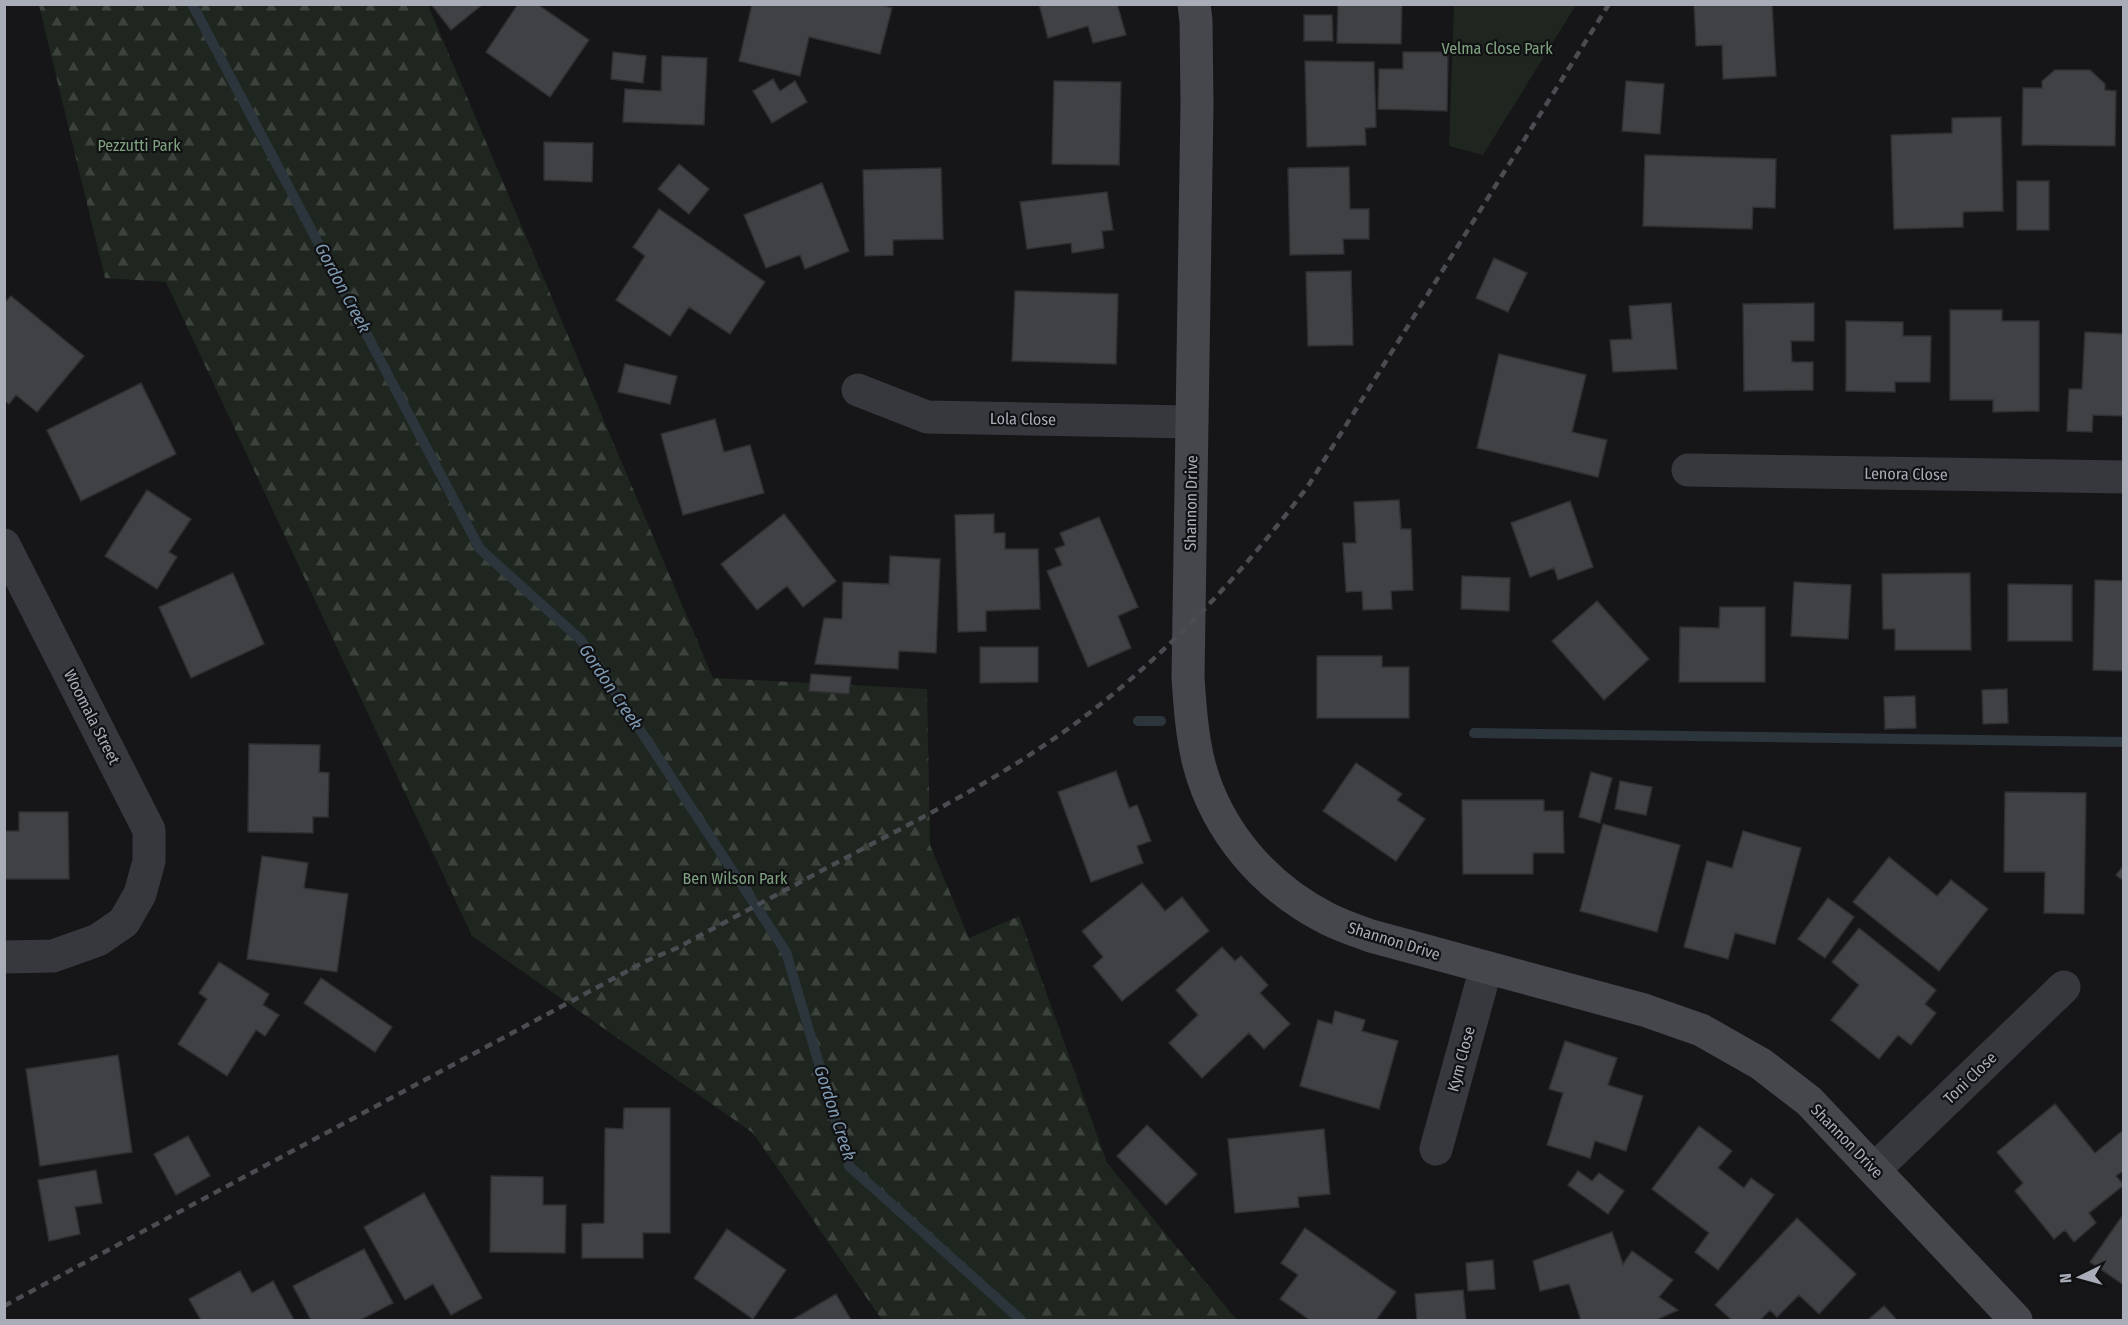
<svg xmlns="http://www.w3.org/2000/svg" width="2128" height="1325" viewBox="0 0 2128 1325" font-family="'Fira Sans Condensed',sans-serif">
  <style>
    .green { fill: #1e261f }
    .forest { fill: url(#forest-firs) }
    .lines { fill: none; stroke-linecap: round; stroke-linejoin: round }
    .stream { stroke: #2c353c; stroke-width: 10 }
    .building { fill: #404145; stroke: #303034; stroke-width: 1.5 }
    .street { stroke: #37383d; stroke-width: 33 }
    .secondary { stroke: #45474d; stroke-width: 33 }
    .rail { stroke: #4a4c52; stroke-width: 4.5; stroke-dasharray: 8 6; stroke-linecap: butt }
    .labels { text-anchor: middle; dominant-baseline: central; stroke-width: 4.5; stroke-linejoin: round; paint-order: stroke }
    .park-label { font-size: 16px; fill: #7fa381; stroke: #111113 }
    .street-label { font-size: 16px; fill: #a8adb8; stroke: #111113 }
    .water-label { font-size: 18px; font-style: italic; fill: #7f9bb3; stroke: #111113 }
  </style>
  <defs>
    <pattern id="forest-firs" width="22" height="20" patternUnits="userSpaceOnUse" patternTransform="scale(1.5)"><rect width="22" height="20" fill="#1e261f"/><path d="M5 1l3.5 6h-7zM16 11l3.5 6h-7z" fill="#3c433d"/></pattern>
  </defs>
  <rect width="100%" height="100%" fill="#161618"/>
  <path class="green" d="M 1454,5 L 1576,5 L 1483,155 L 1449,146 Z"/>
  <path class="forest" d="M 39,5 L 428,5 L 713,678 L 927,689 L 930,845 L 969,938 L 1019,916 L 1107,1163 L 1237,1320 L 882,1320 L 753,1133 L 472,936 L 166,282 L 105,278 Z"/>
  <g class="lines">
    <path class="stream" d="M 192,4 L 480,549 L 581,640 L 786,952 L 849,1166 L 1021,1320
      M 1138,721 L 1161,721
      M 1474,733 L 2124,742"/>
  </g>
  <path class="building" d="M 431,4 L 483,4 L 451,30 Z
    M 518,4 L 537,4 L 589,40 L 550,97 L 486,52 Z
    M 752,4 L 878,4 L 892,8 L 880,54 L 809,37 L 800,76 L 739,61 Z
    M 1039,4 L 1117,4 L 1126,35 L 1093,43 L 1088,26 L 1048,38 Z
    M 1338,4 L 1402,4 L 1401,44 L 1337,43 Z
    M 1694,4 L 1772,4 L 1776,76 L 1723,79 L 1722,45 L 1696,46 Z
    M 1304,15 L 1332,15 L 1333,41 L 1304,41 Z
    M 613,52 L 646,56 L 643,83 L 611,79 Z
    M 1403,52 L 1448,52 L 1447,111 L 1378,109 L 1379,69 L 1403,69 Z
    M 662,56 L 707,58 L 704,125 L 623,122 L 625,89 L 661,91 Z
    M 1305,61 L 1374,62 L 1376,127 L 1365,128 L 1366,145 L 1307,147 Z
    M 2055,70 L 2090,70 L 2105,84 L 2105,90 L 2116,91 L 2115,146 L 2022,145 L 2023,88 L 2042,88 L 2042,81 Z
    M 773,79 L 780,91 L 795,81 L 807,102 L 772,123 L 753,91 Z
    M 1054,81 L 1121,82 L 1119,165 L 1052,164 Z
    M 1626,81 L 1664,84 L 1660,134 L 1622,131 Z
    M 2001,117 L 2003,211 L 1963,212 L 1963,227 L 1894,229 L 1891,135 L 1952,133 L 1952,118 Z
    M 544,142 L 593,143 L 592,182 L 544,180 Z
    M 1645,155 L 1776,159 L 1775,208 L 1753,207 L 1752,229 L 1643,226 Z
    M 679,164 L 709,189 L 689,214 L 658,189 Z
    M 1349,167 L 1350,209 L 1369,209 L 1369,239 L 1343,239 L 1344,254 L 1290,255 L 1288,168 Z
    M 941,168 L 943,239 L 893,240 L 893,255 L 865,256 L 863,170 Z
    M 2017,181 L 2049,181 L 2049,230 L 2017,230 Z
    M 822,183 L 849,251 L 805,269 L 800,255 L 766,268 L 744,215 Z
    M 1107,192 L 1113,230 L 1102,231 L 1104,248 L 1072,253 L 1071,243 L 1027,249 L 1020,202 Z
    M 659,209 L 765,282 L 730,334 L 689,307 L 670,336 L 616,300 L 645,256 L 633,247 Z
    M 1494,258 L 1527,273 L 1508,312 L 1476,298 Z
    M 1351,271 L 1353,345 L 1308,346 L 1306,272 Z
    M 1015,291 L 1118,294 L 1116,364 L 1012,361 Z
    M 11,296 L 84,356 L 37,412 L 16,395 L 9,404 L 4,400 L 4,303 Z
    M 1671,303 L 1677,369 L 1613,372 L 1610,340 L 1632,339 L 1629,306 Z
    M 1814,303 L 1814,341 L 1791,341 L 1792,362 L 1813,362 L 1813,390 L 1744,391 L 1743,304 Z
    M 1950,310 L 2002,310 L 2002,321 L 2039,321 L 2039,411 L 1993,412 L 1993,400 L 1950,400 Z
    M 1846,321 L 1903,322 L 1903,336 L 1931,336 L 1930,382 L 1895,382 L 1895,392 L 1846,391 Z
    M 2085,332 L 2124,334 L 2124,416 L 2093,415 L 2092,432 L 2067,431 L 2069,389 L 2082,389 Z
    M 1499,354 L 1586,375 L 1572,432 L 1607,440 L 1598,477 L 1477,448 Z
    M 625,364 L 677,376 L 670,404 L 618,392 Z
    M 141,383 L 176,454 L 81,501 L 47,430 Z
    M 715,419 L 724,452 L 750,445 L 764,493 L 683,515 L 661,434 Z
    M 147,490 L 191,519 L 169,552 L 177,557 L 157,589 L 105,556 Z
    M 1399,500 L 1401,529 L 1411,529 L 1413,590 L 1391,591 L 1392,609 L 1363,610 L 1362,591 L 1346,592 L 1343,543 L 1356,543 L 1354,502 Z
    M 1570,501 L 1593,567 L 1558,580 L 1554,568 L 1530,577 L 1511,523 Z
    M 784,514 L 836,581 L 803,607 L 787,586 L 757,610 L 721,564 Z
    M 994,514 L 994,533 L 1005,533 L 1005,549 L 1038,549 L 1040,609 L 986,611 L 986,631 L 958,632 L 955,515 Z
    M 1099,517 L 1138,607 L 1118,616 L 1131,648 L 1088,667 L 1047,571 L 1062,565 L 1055,549 L 1065,545 L 1060,533 Z
    M 890,556 L 940,559 L 936,653 L 899,651 L 898,669 L 815,664 L 824,618 L 842,619 L 843,582 L 889,584 Z
    M 233,573 L 264,644 L 191,678 L 159,607 Z
    M 1970,573 L 1971,650 L 1895,650 L 1895,629 L 1883,629 L 1882,574 Z
    M 1462,576 L 1510,578 L 1509,611 L 1461,609 Z
    M 2095,580 L 2124,581 L 2124,671 L 2093,670 Z
    M 1794,582 L 1851,585 L 1848,639 L 1791,636 Z
    M 2008,584 L 2072,585 L 2072,641 L 2008,641 Z
    M 1597,601 L 1649,659 L 1604,700 L 1552,641 Z
    M 1720,607 L 1765,607 L 1765,682 L 1679,682 L 1680,627 L 1719,628 Z
    M 980,647 L 1038,647 L 1038,682 L 980,683 Z
    M 1317,656 L 1382,656 L 1382,667 L 1409,667 L 1409,718 L 1317,718 Z
    M 811,674 L 851,677 L 849,694 L 809,691 Z
    M 2007,689 L 2008,723 L 1983,724 L 1982,690 Z
    M 1915,696 L 1916,728 L 1885,729 L 1884,697 Z
    M 249,744 L 320,745 L 319,772 L 329,773 L 328,817 L 313,817 L 313,833 L 248,832 Z
    M 1356,763 L 1402,794 L 1397,800 L 1425,819 L 1396,861 L 1323,811 Z
    M 1116,771 L 1129,808 L 1137,805 L 1151,841 L 1137,846 L 1143,863 L 1091,882 L 1058,792 Z
    M 1591,772 L 1612,778 L 1600,823 L 1579,817 Z
    M 1620,781 L 1652,787 L 1646,815 L 1615,809 Z
    M 2005,792 L 2086,793 L 2084,914 L 2044,913 L 2045,872 L 2004,872 Z
    M 1462,800 L 1544,800 L 1544,811 L 1563,811 L 1564,853 L 1533,853 L 1533,874 L 1463,874 Z
    M 19,812 L 68,812 L 69,879 L 4,879 L 4,831 L 19,831 Z
    M 1603,824 L 1680,845 L 1657,932 L 1580,911 Z
    M 1743,831 L 1801,848 L 1775,944 L 1735,933 L 1728,959 L 1684,947 L 1707,861 L 1732,868 Z
    M 262,856 L 308,863 L 304,888 L 348,894 L 337,972 L 247,959 Z
    M 1889,857 L 1937,896 L 1951,880 L 1988,909 L 1939,971 L 1853,902 Z
    M 2124,865 L 2124,881 L 2116,875 Z
    M 1142,883 L 1165,911 L 1182,897 L 1209,931 L 1122,1001 L 1093,966 L 1103,957 L 1082,931 Z
    M 1828,898 L 1854,917 L 1825,958 L 1798,939 Z
    M 1859,928 L 1936,990 L 1925,1004 L 1936,1013 L 1911,1045 L 1898,1035 L 1879,1059 L 1831,1020 L 1859,985 L 1832,962 Z
    M 1222,947 L 1235,961 L 1241,956 L 1268,985 L 1260,993 L 1290,1024 L 1264,1049 L 1249,1033 L 1202,1078 L 1169,1043 L 1198,1015 L 1176,990 Z
    M 219,962 L 269,994 L 263,1005 L 279,1015 L 265,1036 L 256,1030 L 227,1076 L 178,1044 L 207,999 L 199,993 Z
    M 321,978 L 392,1027 L 375,1052 L 304,1003 Z
    M 1335,1011 L 1365,1020 L 1362,1031 L 1398,1041 L 1379,1109 L 1300,1086 L 1318,1020 L 1332,1024 Z
    M 1565,1041 L 1617,1058 L 1608,1085 L 1643,1096 L 1626,1151 L 1595,1141 L 1590,1158 L 1547,1145 L 1563,1093 L 1549,1089 Z
    M 118,1055 L 132,1152 L 40,1166 L 26,1069 Z
    M 2055,1104 L 2095,1153 L 2121,1132 L 2124,1135 L 2124,1170 L 2116,1176 L 2124,1185 L 2089,1213 L 2096,1223 L 2074,1242 L 2065,1230 L 2054,1239 L 2015,1191 L 2023,1183 L 1997,1152 Z
    M 624,1108 L 670,1108 L 670,1233 L 643,1233 L 643,1258 L 582,1258 L 582,1224 L 604,1223 L 605,1128 L 623,1129 Z
    M 1147,1125 L 1197,1174 L 1166,1205 L 1117,1156 Z
    M 1699,1126 L 1732,1151 L 1718,1168 L 1744,1188 L 1751,1178 L 1774,1195 L 1718,1270 L 1695,1252 L 1709,1233 L 1652,1189 Z
    M 1324,1129 L 1330,1194 L 1298,1197 L 1299,1207 L 1235,1213 L 1228,1139 Z
    M 188,1136 L 210,1176 L 176,1195 L 154,1154 Z
    M 96,1170 L 102,1203 L 75,1207 L 80,1234 L 49,1241 L 38,1180 Z
    M 1578,1171 L 1592,1181 L 1599,1173 L 1624,1191 L 1608,1214 L 1568,1185 Z
    M 491,1176 L 543,1177 L 543,1205 L 566,1205 L 565,1253 L 490,1252 Z
    M 424,1193 L 482,1298 L 451,1315 L 433,1284 L 405,1300 L 364,1227 Z
    M 2123,1215 L 2124,1216 L 2124,1285 L 2090,1262 Z
    M 1797,1218 L 1856,1274 L 1819,1314 L 1799,1295 L 1777,1317 L 1770,1310 L 1760,1320 L 1732,1320 L 1715,1305 Z
    M 1305,1228 L 1396,1292 L 1376,1320 L 1310,1320 L 1280,1299 L 1298,1275 L 1281,1263 Z
    M 727,1229 L 786,1270 L 753,1319 L 694,1278 Z
    M 1612,1232 L 1623,1264 L 1632,1251 L 1673,1280 L 1659,1297 L 1678,1310 L 1656,1320 L 1581,1320 L 1569,1284 L 1540,1291 L 1533,1261 Z
    M 364,1249 L 393,1303 L 360,1320 L 311,1320 L 293,1286 Z
    M 1493,1260 L 1495,1289 L 1468,1291 L 1466,1263 Z
    M 240,1271 L 252,1293 L 273,1281 L 294,1320 L 201,1320 L 189,1299 Z
    M 1463,1290 L 1466,1320 L 1417,1320 L 1415,1294 Z
    M 836,1294 L 851,1320 L 792,1320 Z
    M 1884,1306 L 1897,1320 L 1868,1320 Z"/>
  <g class="lines">
    <path class="street" d="M 858,390 L 927,417 L 1192,422
      M 1688,470 L 2124,477
      M 4,545 L 149,830 L 149,861 L 140,894 L 124,922 L 98,940 L 53,956 L 4,957
      M 1436,1149 L 1486,968
      M 1875,1169 L 2064,987"/>
    <path class="secondary" d="M 1194,4 L 1196,21 L 1197,104 L 1188,678 C 1190,707 1192,736 1199,764 C 1217,832 1266,888 1328,919 C 1342,926 1357,931 1371,936 L 1644,1010 L 1701,1030 L 1761,1064 L 1809,1101 L 2016,1320"/>
    <path class="rail" d="M 4,1306 L 648,960 L 677,948 C 742,913 806,879 870,845 C 951,803 1031,760 1102,703 C 1181,640 1248,566 1308,486 L 1609,4"/>
  </g>
  <g class="labels">
    <g class="park-label">
      <text x="1497" y="48">Velma Close Park</text>
      <text x="139" y="145">Pezzutti Park</text>
      <text x="735" y="878">Ben Wilson Park</text>
    </g>
    <g class="street-label">
      <text transform="translate(1023 419) rotate(1)">Lola Close</text>
      <text transform="translate(1906 474) rotate(1)">Lenora Close</text>
      <text transform="translate(1191 503) rotate(-89)">Shannon Drive</text>
      <text transform="translate(92 717) rotate(63)">Woomala Street</text>
      <text transform="translate(1394 941) rotate(17)">Shannon Drive</text>
      <text transform="translate(1461 1059) rotate(-75)">Kym Close</text>
      <text transform="translate(1970 1078) rotate(-44)">Toni Close</text>
      <text transform="translate(1847 1141) rotate(46)">Shannon Drive</text>
    </g>
    <g class="water-label">
      <text transform="translate(343 288) rotate(62)">Gordon Creek</text>
      <text transform="translate(611 687) rotate(56)">Gordon Creek</text>
      <text transform="translate(835 1113) rotate(72)">Gordon Creek</text>
    </g>
  </g>
  <rect width="2128" height="1325" fill="none" stroke="#a8adb8" stroke-width="12"/>
  <g transform="translate(2080 1277) rotate(265)" stroke="#111113" stroke-width="4.5" paint-order="stroke">
  <path d="M0-4.5L10 22L0 15L-10 22Z" fill="#a8adb8"/>
  <text y="-9" font-size="16" font-weight="bold" text-anchor="middle" fill="#a8adb8">N</text>
  </g>
</svg>
